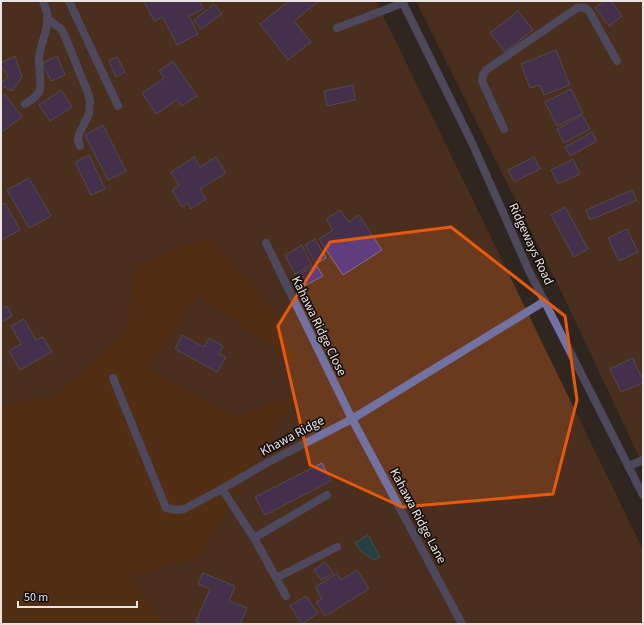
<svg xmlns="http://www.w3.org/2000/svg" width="644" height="625" viewBox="0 0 644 625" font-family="'Source Sans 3',sans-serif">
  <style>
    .green { fill: #6a3a1e }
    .forest { fill: #7c3906 }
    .water { fill: #215e6c; stroke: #5d868e }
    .building { fill: #603d7e; stroke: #7b7682 }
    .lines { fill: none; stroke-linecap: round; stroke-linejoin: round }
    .lane { stroke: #7171a2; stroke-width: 8 }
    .street { stroke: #7171a2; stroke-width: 8 }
    .marked { fill: none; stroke: #e8590c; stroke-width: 3; stroke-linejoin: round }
    .labels { text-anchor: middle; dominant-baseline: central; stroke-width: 3.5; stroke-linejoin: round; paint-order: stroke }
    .street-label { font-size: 13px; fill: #eae3df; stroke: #15100d }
  </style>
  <rect width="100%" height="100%" fill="#302620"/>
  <path class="green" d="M 1,1 L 376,1 L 643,550 L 643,624 L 1,624 Z
    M 416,1 L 643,1 L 643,465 L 562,293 Z"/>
  <path class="forest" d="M 209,237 L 271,307 L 295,363 L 198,295 L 149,369 L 236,418 L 298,393 L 198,558 L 130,577 L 165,624 L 1,624 L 1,404 L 54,397 L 127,332 L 134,267 Z"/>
  <path class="water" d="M 368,535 L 380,557 L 374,560 L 361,551 L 355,543 Z"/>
  <path class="building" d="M 144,1 L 199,1 L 203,9 L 189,16 L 198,34 L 177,45 L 163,17 L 154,21 Z
    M 289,1 L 319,1 L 294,21 L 311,42 L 288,60 L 260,24 Z
    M 604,1 L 611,1 L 622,16 L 609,26 L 595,8 Z
    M 214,4 L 222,14 L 201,29 L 194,20 Z
    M 518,11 L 533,30 L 505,52 L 490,33 Z
    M 556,50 L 570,85 L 544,95 L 540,85 L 530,88 L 521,64 Z
    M 15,56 L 22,77 L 12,91 L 1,85 L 1,83 L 8,77 L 1,66 L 1,63 Z
    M 57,56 L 65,75 L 51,81 L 42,63 Z
    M 117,57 L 125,72 L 116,77 L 109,61 Z
    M 173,61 L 197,96 L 182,106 L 177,100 L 156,114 L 142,93 L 164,78 L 159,71 Z
    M 353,85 L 355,100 L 327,106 L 324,91 Z
    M 571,89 L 583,113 L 557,126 L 545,102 Z
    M 61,90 L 72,107 L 50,121 L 39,105 Z
    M 5,94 L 22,117 L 3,131 L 1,128 L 1,97 Z
    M 582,115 L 590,129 L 564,143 L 557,129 Z
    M 103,125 L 126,171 L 108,180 L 85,135 Z
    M 592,132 L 597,141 L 570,156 L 565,147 Z
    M 89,155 L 105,189 L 91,195 L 75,162 Z
    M 194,157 L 200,167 L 216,157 L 226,173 L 200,189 L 206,199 L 191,209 L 188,203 L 182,207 L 172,190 L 179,185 L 171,172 Z
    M 534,157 L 540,169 L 514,182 L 508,170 Z
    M 573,159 L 580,174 L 558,184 L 551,170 Z
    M 29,178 L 51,216 L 29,228 L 7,190 Z
    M 632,190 L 637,200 L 590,220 L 586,210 Z
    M 5,203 L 20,230 L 1,240 L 1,205 Z
    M 565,207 L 588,249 L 574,257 L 551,215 Z
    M 340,210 L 349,222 L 359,215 L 382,250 L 343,275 L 319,239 L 333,230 L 326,219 Z
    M 627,229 L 638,252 L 619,261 L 608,238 Z
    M 315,239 L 326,258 L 316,264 L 305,245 Z
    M 302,245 L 312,265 L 295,274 L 285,255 Z
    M 316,265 L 323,276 L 304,286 L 298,275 Z
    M 7,306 L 12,316 L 1,322 L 1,309 Z
    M 24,319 L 36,340 L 43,337 L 52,352 L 20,370 L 9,351 L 21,344 L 11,326 Z
    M 182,335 L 204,347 L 209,338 L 223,346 L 219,354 L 226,357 L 217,372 L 175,349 Z
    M 633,358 L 643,381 L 643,383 L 621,392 L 610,369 Z
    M 322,463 L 331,481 L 265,515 L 255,497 Z
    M 325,562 L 333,573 L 321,580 L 314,570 Z
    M 357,570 L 369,589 L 325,616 L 316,602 L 322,599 L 315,587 L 337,573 L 341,580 Z
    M 203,573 L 235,586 L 229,601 L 247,608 L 240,624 L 202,624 L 196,621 L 210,589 L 198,584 Z
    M 306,596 L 318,613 L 302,624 L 290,606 Z"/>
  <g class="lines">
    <path class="lane" d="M 337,28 L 403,3
      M 504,129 L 482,81 L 483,75 L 486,70 L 577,8 C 581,7 586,7 589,11 L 617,61
      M 222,489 L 254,538 L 286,596
      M 254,538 L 327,495
      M 276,578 L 337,547"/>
    <path class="street" d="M 69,1 L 118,106
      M 402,1 L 473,145 L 529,271 L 643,495
      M 48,19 L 61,29 L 64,34 L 88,93 L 90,101 L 89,114 L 79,134 L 78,140 L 80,146
      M 25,104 C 30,101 36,97 39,92 C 43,84 38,68 39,58 C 40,43 50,28 47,13 C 46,9 44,5 43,1
      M 266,243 L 352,419 L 462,624
      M 113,378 L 166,508 L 177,510 L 184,509 L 222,489 L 265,464 L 352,419 L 545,301
      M 629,466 L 643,460"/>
  </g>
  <path d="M0 0H644V625H0ZM 451,227 L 565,316 L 577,400 L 553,494 L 402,507 L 310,465 L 278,326 L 330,242 Z" fill="#302620" fill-opacity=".55" fill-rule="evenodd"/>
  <path class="marked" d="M 451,227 L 565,316 L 577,400 L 553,494 L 402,507 L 310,465 L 278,326 L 330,242 Z"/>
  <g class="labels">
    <g class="street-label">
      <text transform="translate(531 244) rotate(65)">Ridgeways Road</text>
      <text transform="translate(319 326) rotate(64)">Kahawa Ridge Close</text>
      <text transform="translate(292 436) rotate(-28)">Khawa Ridge</text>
      <text transform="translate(418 516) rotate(62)">Kahawa Ridge Lane</text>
    </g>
  </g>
  <rect width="644" height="625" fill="none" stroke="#eae3df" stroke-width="4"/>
  <path d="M18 601v6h119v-6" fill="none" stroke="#eae3df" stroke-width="2"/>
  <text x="24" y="601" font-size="12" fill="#eae3df" stroke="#15100d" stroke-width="3" paint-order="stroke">50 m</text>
</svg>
